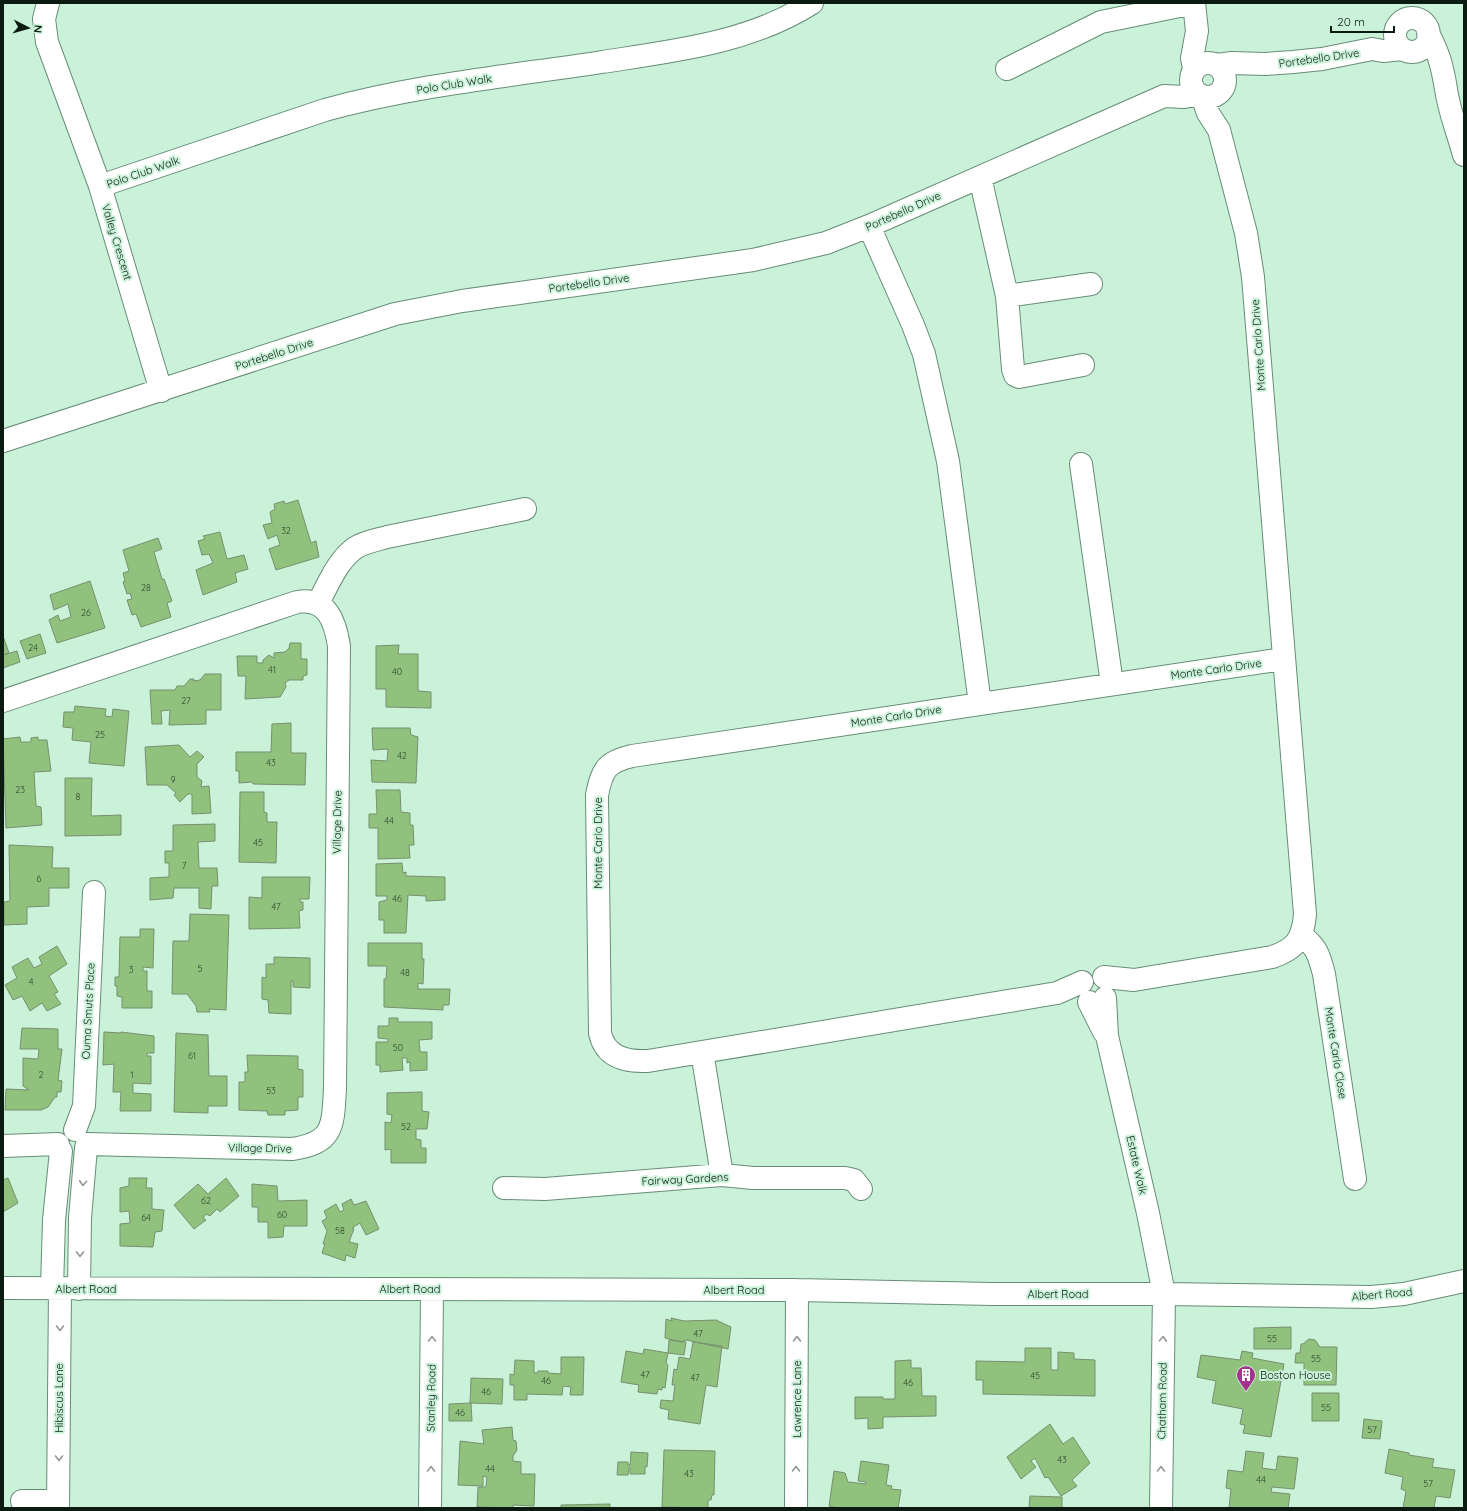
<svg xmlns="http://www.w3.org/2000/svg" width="1467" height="1511" viewBox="0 0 1467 1511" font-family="Quicksand,sans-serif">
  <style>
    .building { fill: #90c27e; stroke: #778f6f }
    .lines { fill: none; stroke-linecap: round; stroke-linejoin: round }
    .minor-casing { stroke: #678d76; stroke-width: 24 }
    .minor { stroke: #fff; stroke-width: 22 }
    .oneway { stroke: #929894 }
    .labels { text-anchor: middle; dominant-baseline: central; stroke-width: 4; stroke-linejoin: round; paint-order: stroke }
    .number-label { font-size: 9px; fill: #2d452d }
    .street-label { font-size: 11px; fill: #0c1b12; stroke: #caf2d9 }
    .poi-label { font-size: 11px; fill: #0c1b12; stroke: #caf2d9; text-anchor: start }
  </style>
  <rect width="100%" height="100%" fill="#caf2d9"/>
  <path class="building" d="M 298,500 L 311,543 L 316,541 L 319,557 L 276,570 L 269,549 L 280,545 L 277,535 L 268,539 L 263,525 L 272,523 L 270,512 L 275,509 L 274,504 L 284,501 L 285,504 Z
    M 220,532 L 227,559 L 244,555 L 248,569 L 235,573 L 237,582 L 203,595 L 196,570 L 213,563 L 209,554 L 202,555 L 198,541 L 205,539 L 203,536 Z
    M 158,538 L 162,549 L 154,552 L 162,579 L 164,579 L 172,601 L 167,603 L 171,617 L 141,627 L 136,614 L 132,615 L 127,600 L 132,599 L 130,593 L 127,594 L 123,582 L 125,581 L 123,573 L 129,571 L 123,550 Z
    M 90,581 L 105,628 L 57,643 L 49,620 L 58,615 L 60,621 L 71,617 L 68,604 L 54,610 L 50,595 Z
    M 40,634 L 46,653 L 27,659 L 20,641 Z
    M 3,636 L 9,653 L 3,655 Z
    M 290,643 L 301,643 L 301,659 L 307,659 L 307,675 L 303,676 L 303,680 L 289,680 L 285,683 L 286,687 L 280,697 L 245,699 L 246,676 L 238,676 L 237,656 L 257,656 L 257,663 L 263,663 L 263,660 L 269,655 L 274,658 L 274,653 L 285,652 L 289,648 Z
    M 399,645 L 398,654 L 418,654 L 418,691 L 431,692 L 431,708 L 386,707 L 386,689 L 376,689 L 376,646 Z
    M 17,651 L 20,662 L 3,668 L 3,655 Z
    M 205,674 L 221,674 L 221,710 L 206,710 L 206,724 L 169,725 L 170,710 L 161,711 L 162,724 L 152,724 L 150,690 L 175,690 L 177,686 L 184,686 L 190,679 L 194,679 L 193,681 L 200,680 Z
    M 75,706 L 106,709 L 105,716 L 112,717 L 113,709 L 129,711 L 124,766 L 89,763 L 91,742 L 72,740 L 73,728 L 63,727 L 64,712 L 74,712 Z
    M 291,723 L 291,753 L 306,753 L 305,785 L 253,784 L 252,782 L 239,783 L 239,771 L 236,771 L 236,752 L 271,752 L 272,724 Z
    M 372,728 L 410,728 L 411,735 L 418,737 L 416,783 L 372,782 L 371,760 L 387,761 L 388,749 L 373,750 Z
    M 20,737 L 21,742 L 31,742 L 31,738 L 38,737 L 38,740 L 47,740 L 51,771 L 34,772 L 36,806 L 41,807 L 42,825 L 6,828 L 3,739 Z
    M 179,745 L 190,757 L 197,751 L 204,757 L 197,764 L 197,777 L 202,781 L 201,787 L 209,786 L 211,813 L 192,814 L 192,794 L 188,794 L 180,802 L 174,795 L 176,793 L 167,785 L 147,785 L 145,747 Z
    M 65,778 L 92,778 L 91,816 L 121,815 L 121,835 L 65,836 Z
    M 376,790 L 400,790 L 401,812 L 410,813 L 410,825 L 413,825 L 414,845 L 409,845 L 410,858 L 378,859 L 378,828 L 369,828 L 369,814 L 377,814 Z
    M 240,792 L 264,792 L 264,812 L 267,813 L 267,822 L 277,822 L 276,863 L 239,862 Z
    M 215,824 L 215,841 L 198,842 L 199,868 L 217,868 L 218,886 L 212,886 L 211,909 L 199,908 L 199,888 L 174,888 L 173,898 L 150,900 L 150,878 L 169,877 L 169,863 L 165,863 L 165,851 L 173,851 L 173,825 Z
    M 9,845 L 53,847 L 52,868 L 69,868 L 69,888 L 49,888 L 49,906 L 27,907 L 27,924 L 4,925 L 4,902 L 10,901 Z
    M 402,863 L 403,873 L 406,872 L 406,876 L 445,877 L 445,900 L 426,901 L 426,896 L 408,895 L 406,933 L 384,933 L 384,920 L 379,920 L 379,902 L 387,900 L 387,896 L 376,896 L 376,864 Z
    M 262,877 L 310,877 L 309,899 L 300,899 L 300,902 L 303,902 L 303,910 L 299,911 L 300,928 L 249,929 L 249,897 L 262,898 Z
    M 190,914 L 229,915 L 226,1010 L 209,1009 L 210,1012 L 197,1012 L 196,1006 L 187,994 L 172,994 L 173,941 L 189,941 Z
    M 140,929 L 154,929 L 153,968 L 143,967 L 143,971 L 147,971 L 147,991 L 152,991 L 152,1008 L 122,1008 L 122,997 L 117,996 L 117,986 L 115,986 L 115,977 L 119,977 L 120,937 L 140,937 Z
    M 368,943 L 422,943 L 422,959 L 424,959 L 423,984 L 418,983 L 418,989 L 450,989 L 449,1005 L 443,1005 L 443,1010 L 384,1007 L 384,979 L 386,979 L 387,966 L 368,966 Z
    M 57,946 L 67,964 L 49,976 L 58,992 L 54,994 L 61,1004 L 47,1011 L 42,1003 L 30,1011 L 22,996 L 13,1000 L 5,985 L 17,978 L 12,967 L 28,958 L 34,968 L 42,964 L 39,957 Z
    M 274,957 L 310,958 L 310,988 L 293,987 L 293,981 L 291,981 L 291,1014 L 269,1013 L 268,1000 L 262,999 L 262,977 L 266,978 L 266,964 L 274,964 Z
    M 389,1018 L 398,1018 L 398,1022 L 432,1022 L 432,1039 L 419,1040 L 420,1052 L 427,1052 L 427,1070 L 410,1071 L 410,1062 L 407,1063 L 407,1058 L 402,1058 L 403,1070 L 380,1072 L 380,1065 L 376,1065 L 376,1042 L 388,1042 L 388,1039 L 378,1038 L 378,1026 L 389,1026 Z
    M 22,1028 L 58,1029 L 58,1049 L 62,1049 L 58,1080 L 62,1081 L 61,1092 L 57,1092 L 57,1097 L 55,1097 L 48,1107 L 41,1110 L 5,1110 L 6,1089 L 29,1090 L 23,1086 L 23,1058 L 38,1059 L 39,1049 L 20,1049 Z
    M 104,1032 L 121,1033 L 121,1032 L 154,1036 L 154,1053 L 147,1053 L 147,1056 L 151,1056 L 151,1084 L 133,1083 L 133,1093 L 151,1094 L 151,1111 L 120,1111 L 121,1092 L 113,1092 L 114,1064 L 103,1065 Z
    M 176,1033 L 208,1035 L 209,1076 L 227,1076 L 227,1106 L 208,1106 L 208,1113 L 174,1112 Z
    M 247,1055 L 298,1056 L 298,1069 L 303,1070 L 303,1097 L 298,1097 L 298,1110 L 285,1111 L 285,1115 L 268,1115 L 267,1111 L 239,1110 L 239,1082 L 245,1082 L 245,1072 L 248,1072 Z
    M 422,1092 L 422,1111 L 429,1112 L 427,1129 L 416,1129 L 416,1139 L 421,1140 L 421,1148 L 426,1148 L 426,1163 L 391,1163 L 391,1149 L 385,1150 L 385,1122 L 391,1123 L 392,1115 L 387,1114 L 387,1093 Z
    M 8,1178 L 18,1203 L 3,1212 L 3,1180 Z
    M 129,1178 L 147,1178 L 146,1188 L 152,1188 L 152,1209 L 164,1210 L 162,1231 L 155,1232 L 153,1247 L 120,1246 L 120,1224 L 130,1223 L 129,1211 L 120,1212 L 120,1188 L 129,1186 Z
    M 226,1178 L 239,1196 L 220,1212 L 217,1209 L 210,1216 L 206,1214 L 203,1218 L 206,1220 L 194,1229 L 174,1205 L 198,1184 L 208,1194 Z
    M 252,1184 L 277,1186 L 278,1201 L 307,1200 L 307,1226 L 284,1226 L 283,1237 L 268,1238 L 268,1222 L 258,1222 L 258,1207 L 252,1207 Z
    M 351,1199 L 354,1205 L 366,1201 L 379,1229 L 366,1235 L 360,1223 L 352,1228 L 354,1229 L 349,1242 L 358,1244 L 355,1258 L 346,1255 L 345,1261 L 322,1253 L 325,1244 L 323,1244 L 327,1231 L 322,1221 L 327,1218 L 324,1211 L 336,1204 L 340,1212 L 344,1210 L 342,1204 Z
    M 671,1318 L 684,1321 L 716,1320 L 731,1327 L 728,1349 L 686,1340 L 681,1342 L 665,1338 L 666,1319 L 672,1321 Z
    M 1291,1327 L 1291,1349 L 1254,1349 L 1254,1328 Z
    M 1309,1339 L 1315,1340 L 1320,1347 L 1337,1347 L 1336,1385 L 1304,1385 L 1304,1363 L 1295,1363 L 1296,1353 L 1300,1353 L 1301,1344 L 1303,1344 Z
    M 669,1340 L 686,1342 L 684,1355 L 668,1353 Z
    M 693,1342 L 722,1346 L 717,1387 L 706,1385 L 700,1424 L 668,1419 L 669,1410 L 660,1408 L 661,1400 L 673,1401 L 675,1385 L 672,1385 L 674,1369 L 677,1370 L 679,1357 L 690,1359 Z
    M 1025,1348 L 1051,1348 L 1051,1370 L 1058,1370 L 1058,1352 L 1074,1353 L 1074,1359 L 1095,1360 L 1095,1396 L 983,1394 L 983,1380 L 976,1380 L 976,1361 L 1025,1362 Z
    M 644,1349 L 668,1353 L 666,1363 L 668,1365 L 665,1388 L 662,1387 L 662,1390 L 658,1389 L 657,1394 L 638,1392 L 639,1385 L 621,1382 L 626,1351 L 643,1354 Z
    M 1242,1351 L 1253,1353 L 1252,1358 L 1284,1364 L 1271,1437 L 1243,1433 L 1245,1425 L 1240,1424 L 1243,1409 L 1212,1403 L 1216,1381 L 1197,1377 L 1201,1355 L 1240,1360 Z
    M 561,1357 L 584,1357 L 583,1395 L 570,1395 L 571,1387 L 563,1386 L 562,1395 L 527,1394 L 527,1400 L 514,1400 L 514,1385 L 510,1385 L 510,1374 L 514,1375 L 515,1360 L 534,1361 L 534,1373 L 537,1373 L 538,1371 L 548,1371 L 548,1373 L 561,1374 Z
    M 911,1360 L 911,1368 L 921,1368 L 922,1396 L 936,1396 L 936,1416 L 883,1417 L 883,1428 L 868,1429 L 868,1418 L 855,1419 L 855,1397 L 883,1397 L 883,1399 L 895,1399 L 895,1361 Z
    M 471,1378 L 503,1379 L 502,1404 L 470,1403 Z
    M 1312,1393 L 1339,1393 L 1339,1421 L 1312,1421 Z
    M 471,1403 L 472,1421 L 449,1421 L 449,1404 Z
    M 1364,1419 L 1382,1421 L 1380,1439 L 1362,1438 Z
    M 1050,1424 L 1063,1444 L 1073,1437 L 1090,1463 L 1072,1480 L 1077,1486 L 1061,1496 L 1048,1477 L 1045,1478 L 1035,1458 L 1031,1461 L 1036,1467 L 1021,1479 L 1007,1457 Z
    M 512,1427 L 513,1440 L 516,1441 L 517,1450 L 513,1456 L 513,1461 L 521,1462 L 521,1474 L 535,1474 L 534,1506 L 513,1505 L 513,1508 L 477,1507 L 478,1487 L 486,1487 L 487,1477 L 483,1476 L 483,1486 L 458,1485 L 460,1441 L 484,1444 L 482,1430 Z
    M 1389,1449 L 1409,1453 L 1409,1455 L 1434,1459 L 1432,1467 L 1455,1470 L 1450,1498 L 1436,1496 L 1434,1508 L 1403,1508 L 1406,1491 L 1401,1489 L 1403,1477 L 1385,1473 Z
    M 664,1450 L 715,1451 L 714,1495 L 712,1495 L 711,1500 L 708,1500 L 708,1508 L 662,1507 Z
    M 1246,1451 L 1264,1453 L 1262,1468 L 1276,1470 L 1278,1456 L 1298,1458 L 1294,1489 L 1272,1487 L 1271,1492 L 1290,1494 L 1288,1508 L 1229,1508 L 1231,1489 L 1226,1488 L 1228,1470 L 1243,1472 Z
    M 631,1452 L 648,1453 L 647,1467 L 645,1466 L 645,1474 L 630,1474 L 630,1468 L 629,1468 L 628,1475 L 617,1475 L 618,1462 L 628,1462 L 628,1465 L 630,1465 Z
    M 861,1461 L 889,1465 L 886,1485 L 892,1486 L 891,1489 L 901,1490 L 898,1508 L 838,1508 L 829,1506 L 834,1471 L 845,1473 L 848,1482 L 866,1484 L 866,1482 L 858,1481 Z
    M 1030,1496 L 1062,1497 L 1062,1508 L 1029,1508 Z
    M 610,1504 L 610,1508 L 561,1508 L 561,1505 Z"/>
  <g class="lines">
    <g class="minor-casing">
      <path id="minor" d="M 48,3 L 44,19 L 47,42 L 100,186 L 161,391
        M 1194,3 L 1197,31 L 1192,58 L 1194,69
        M1395 35a17 17 0 1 1 34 0a17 17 0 1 1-34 0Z
        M 1428,33 C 1439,54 1442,65 1446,89 C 1449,111 1458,133 1464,155
        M1191 80a17 17 0 1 1 34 0a17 17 0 1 1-34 0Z
        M 1217,65 L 1232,63 L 1265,64 L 1293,62 L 1322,59 L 1372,49 L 1383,51 L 1402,49
        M 1007,69 L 1101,22 L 1194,3
        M 980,177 L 1007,296 L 1013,369 L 1015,375 L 1019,377 L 1083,365
        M 100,186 L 325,110 C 415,85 510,76 602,62 C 674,51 749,43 812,3
        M 869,226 L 913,325 L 924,354 L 948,461 L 980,704
        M 1007,296 L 1091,284
        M 3,441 L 395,314 L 462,301 L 753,260 L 826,243 L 869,226 L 1164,96 L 1184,97 L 1198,94
        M 1081,464 L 1112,684
        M 318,603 C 328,585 337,561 355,548 C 364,542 377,540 387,537 L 525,509
        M 3,701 L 297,602 C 327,597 335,621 339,646 L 335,1088 C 333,1126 334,1143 292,1149 L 87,1144
        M 1301,935 C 1317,947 1319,955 1324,974 L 1355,1179
        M 1104,977 L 1134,980 L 1272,957 C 1296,949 1303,939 1305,914 L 1253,277 L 1246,233 L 1219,130 L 1208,113 L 1202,96
        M 1082,982 L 1057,993 L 648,1061 C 626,1062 605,1057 600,1033 L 597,795 C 602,770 606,762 632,756 L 1283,659
        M 1105,998 L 1107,1036 L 1148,1213 L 1164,1294 L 1161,1508
        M 1089,1002 L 1104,1032
        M 702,1052 L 722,1175
        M 75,1130 L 84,1106 L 94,892
        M 3,1146 L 58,1144
        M 504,1188 L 545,1189 L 722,1175 L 753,1178 L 845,1178 L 854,1180 L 861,1189
        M 3,1288 L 797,1290 L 992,1294 L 1164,1294 L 1371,1297 L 1404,1294 L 1464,1281
        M 52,1289 L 54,1220 L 61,1151
        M 79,1289 L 80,1218 L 86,1148
        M 22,1501 L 58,1501
        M 58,1508 L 60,1289
        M 430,1508 L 432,1289
        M 796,1508 L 797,1290"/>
    </g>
    <use href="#minor" class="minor"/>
  </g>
  <defs><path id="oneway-chevron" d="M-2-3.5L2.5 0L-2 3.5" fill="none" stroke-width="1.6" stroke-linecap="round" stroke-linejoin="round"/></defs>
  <g class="oneway">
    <use href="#oneway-chevron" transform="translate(83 1183) rotate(95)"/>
    <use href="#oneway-chevron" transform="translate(80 1254) rotate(91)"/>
    <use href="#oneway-chevron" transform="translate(60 1328) rotate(91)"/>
    <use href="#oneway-chevron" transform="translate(432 1339) rotate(-90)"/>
    <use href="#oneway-chevron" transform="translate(797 1339) rotate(-90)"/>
    <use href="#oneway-chevron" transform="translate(1163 1339) rotate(-86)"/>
    <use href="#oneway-chevron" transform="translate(59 1458) rotate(90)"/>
    <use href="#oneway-chevron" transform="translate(431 1469) rotate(-89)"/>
    <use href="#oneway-chevron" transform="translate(796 1469) rotate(-90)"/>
    <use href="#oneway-chevron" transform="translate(1161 1469) rotate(-90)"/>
  </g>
  <defs>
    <g id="building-pin" transform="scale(1)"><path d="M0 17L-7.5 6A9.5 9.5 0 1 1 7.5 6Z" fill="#a5328c" stroke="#caf2d9"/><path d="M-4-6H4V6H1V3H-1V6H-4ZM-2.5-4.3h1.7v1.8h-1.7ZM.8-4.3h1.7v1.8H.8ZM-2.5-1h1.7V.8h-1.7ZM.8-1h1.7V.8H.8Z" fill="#fff"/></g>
  </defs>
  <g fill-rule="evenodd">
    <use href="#building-pin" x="1246" y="1375"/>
  </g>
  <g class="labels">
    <g class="number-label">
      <text x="286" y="530">32</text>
      <text x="146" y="587">28</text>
      <text x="86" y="612">26</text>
      <text x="33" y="647">24</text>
      <text x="272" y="669">41</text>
      <text x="397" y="671">40</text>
      <text x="186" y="700">27</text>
      <text x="100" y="734">25</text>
      <text x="402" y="755">42</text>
      <text x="271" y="762">43</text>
      <text x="173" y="779">9</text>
      <text x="20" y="789">23</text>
      <text x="78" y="796">8</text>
      <text x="389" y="820">44</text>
      <text x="258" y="842">45</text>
      <text x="184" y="865">7</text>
      <text x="39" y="878">6</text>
      <text x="397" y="898">46</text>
      <text x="276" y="906">47</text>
      <text x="200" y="968">5</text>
      <text x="131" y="969">3</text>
      <text x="405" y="972">48</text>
      <text x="31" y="981">4</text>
      <text x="398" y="1047">50</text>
      <text x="192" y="1055">61</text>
      <text x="41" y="1074">2</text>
      <text x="132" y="1074">1</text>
      <text x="271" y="1090">53</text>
      <text x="406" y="1126">52</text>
      <text x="206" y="1200">62</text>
      <text x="282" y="1214">60</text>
      <text x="146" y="1217">64</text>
      <text x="340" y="1230">58</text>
      <text x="698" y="1333">47</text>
      <text x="1272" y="1338">55</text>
      <text x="1316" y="1358">55</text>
      <text x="645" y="1374">47</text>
      <text x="1035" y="1375">45</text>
      <text x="695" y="1377">47</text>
      <text x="546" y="1380">46</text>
      <text x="908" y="1382">46</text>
      <text x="486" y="1391">46</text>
      <text x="1326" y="1407">55</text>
      <text x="460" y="1412">46</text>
      <text x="1372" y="1429">57</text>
      <text x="1062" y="1459">43</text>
      <text x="490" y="1468">44</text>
      <text x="689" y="1473">43</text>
      <text x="1261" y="1479">44</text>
      <text x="1428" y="1483">57</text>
    </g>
    <g class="street-label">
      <text transform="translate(1319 58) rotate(-8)">Portebello Drive</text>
      <text transform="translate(454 84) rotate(-9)">Polo Club Walk</text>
      <text transform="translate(143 172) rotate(-19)">Polo Club Walk</text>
      <text transform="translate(903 211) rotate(-24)">Portebello Drive</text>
      <text transform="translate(117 242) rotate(73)">Valley Crescent</text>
      <text transform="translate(589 283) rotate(-8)">Portebello Drive</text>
      <text transform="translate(1258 345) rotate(-94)">Monte Carlo Drive</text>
      <text transform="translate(274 354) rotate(-18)">Portebello Drive</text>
      <text transform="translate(1216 669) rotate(-8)">Monte Carlo Drive</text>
      <text transform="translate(896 716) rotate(-9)">Monte Carlo Drive</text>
      <text transform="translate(337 822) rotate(-89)">Village Drive</text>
      <text transform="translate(598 843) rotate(-90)">Monte Carlo Drive</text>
      <text transform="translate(88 1011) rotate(-87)">Ouma Smuts Place</text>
      <text transform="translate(1336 1053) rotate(81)">Monte Carlo Close</text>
      <text transform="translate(260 1148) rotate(1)">Village Drive</text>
      <text transform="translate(1137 1165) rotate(77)">Estate Walk</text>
      <text transform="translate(685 1179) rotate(-3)">Fairway Gardens</text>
      <text x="86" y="1289">Albert Road</text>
      <text x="410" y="1289">Albert Road</text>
      <text x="734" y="1290">Albert Road</text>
      <text x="1058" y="1294">Albert Road</text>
      <text transform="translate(1382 1294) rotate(-5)">Albert Road</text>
      <text transform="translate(59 1398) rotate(-90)">Hibiscus Lane</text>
      <text transform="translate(431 1398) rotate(-89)">Stanley Road</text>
      <text transform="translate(797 1399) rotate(-90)">Lawrence Lane</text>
      <text transform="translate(1162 1401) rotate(-89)">Chatham Road</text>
    </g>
    <g class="poi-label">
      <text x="1260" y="1375">Boston House</text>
    </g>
  </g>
  <rect width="1467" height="1511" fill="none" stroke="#0c1b12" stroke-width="8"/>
  <g transform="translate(28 28) rotate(96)" stroke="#caf2d9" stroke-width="3" paint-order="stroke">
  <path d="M0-3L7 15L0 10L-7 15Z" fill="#0c1b12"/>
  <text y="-6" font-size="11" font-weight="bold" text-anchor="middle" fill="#0c1b12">N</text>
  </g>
  <path d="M1331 26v6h63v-6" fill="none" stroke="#0c1b12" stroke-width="2"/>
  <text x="1337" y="26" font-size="12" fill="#0c1b12" stroke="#caf2d9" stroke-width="3" paint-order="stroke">20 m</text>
</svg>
